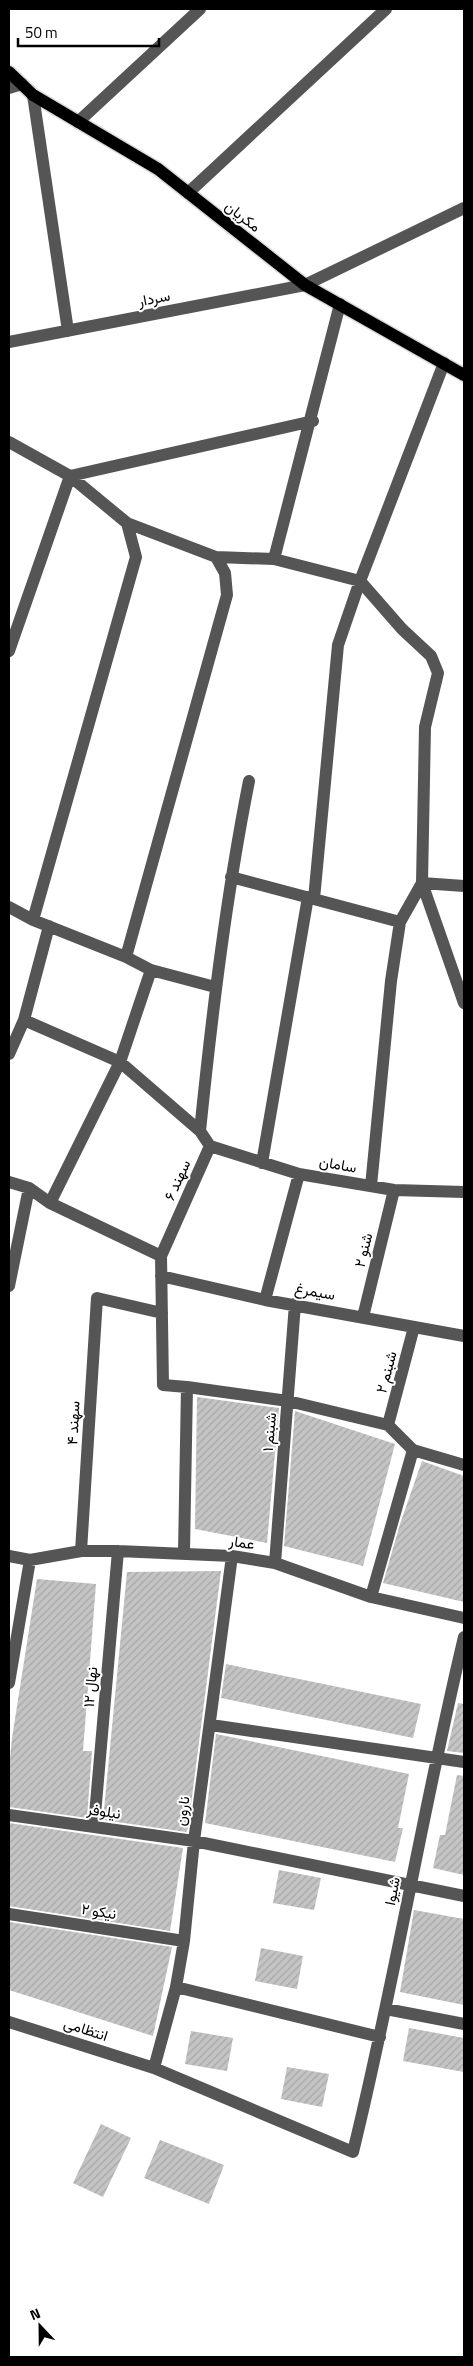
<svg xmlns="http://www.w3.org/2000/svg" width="473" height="2366" viewBox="0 0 473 2366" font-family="'Titillium Web',Vazirmatn,sans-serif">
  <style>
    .building { fill: url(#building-hatch) }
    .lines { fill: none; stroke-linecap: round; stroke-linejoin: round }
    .major-casing { stroke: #dbdbdb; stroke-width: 15 }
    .minor { stroke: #555; stroke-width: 12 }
    .major { stroke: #000; stroke-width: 12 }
    .labels { text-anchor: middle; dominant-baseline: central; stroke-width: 4; stroke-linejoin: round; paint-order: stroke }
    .street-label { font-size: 15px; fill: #000; stroke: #fff }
  </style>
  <defs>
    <pattern id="building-hatch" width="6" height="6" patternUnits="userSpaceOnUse" patternTransform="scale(1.25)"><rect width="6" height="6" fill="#c4c4c4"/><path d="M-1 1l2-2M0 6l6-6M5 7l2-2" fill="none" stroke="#a7a7a7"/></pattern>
  </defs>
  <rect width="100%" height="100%" fill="#fff"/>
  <path class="building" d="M 197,1397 L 279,1408 L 267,1543 L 195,1529 Z
    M 295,1411 L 395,1444 L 363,1566 L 284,1546 Z
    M 422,1461 L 464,1476 L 464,1602 L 383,1583 L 400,1524 Z
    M 221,1571 L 188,1828 L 186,1832 L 103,1820 L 127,1572 Z
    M 37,1579 L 96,1584 L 83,1751 L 92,1751 L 87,1818 L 9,1807 L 9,1768 L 12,1738 Z
    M 226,1664 L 421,1704 L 413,1738 L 221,1698 Z
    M 458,1703 L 464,1704 L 464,1753 L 447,1751 Z
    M 216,1734 L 409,1774 L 398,1828 L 403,1828 L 395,1862 L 205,1823 Z
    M 457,1775 L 464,1776 L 464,1875 L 433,1868 L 440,1835 L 445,1835 Z
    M 9,1823 L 183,1848 L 170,1931 L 9,1906 Z
    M 279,1870 L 321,1878 L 314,1910 L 273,1903 Z
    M 414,1910 L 464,1919 L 464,2005 L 400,1992 Z
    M 9,1922 L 172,1947 L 153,2036 L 9,1990 Z
    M 261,1948 L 303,1956 L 297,1989 L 255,1981 Z
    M 409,2028 L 464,2038 L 464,2072 L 403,2061 Z
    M 191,2031 L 233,2038 L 227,2071 L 185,2064 Z
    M 287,2067 L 329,2074 L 322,2107 L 281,2099 Z
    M 101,2124 L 131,2138 L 103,2197 L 73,2183 Z
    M 160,2140 L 224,2165 L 209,2204 L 144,2178 Z"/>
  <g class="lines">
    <g class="major-casing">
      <path id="major" d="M 9,72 L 33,95 L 158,169 L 305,285 L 464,375"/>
    </g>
    <path class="minor" d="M 9,88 L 22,84
      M 33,95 L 68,331
      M 78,122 L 200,9
      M 188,193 L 386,9
      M 9,342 L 305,285 L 464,208
      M 9,442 L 70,476 L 127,523 L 136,557 L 33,920
      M 70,476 L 313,421
      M 216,557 L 274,559 L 360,581 L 402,629 L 431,656 L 438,673 L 425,727 L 422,883 L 464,1003
      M 274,559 L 340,304
      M 9,651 L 70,476
      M 231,877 L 400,922 L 391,981 L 371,1186
      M 422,883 L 464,886
      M 314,899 L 338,645 L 360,581 L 444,363
      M 9,907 L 33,920 L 126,957 L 151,970 L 215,987
      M 400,922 L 422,883
      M 126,957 L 227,595 L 225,573 L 216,557 L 127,523
      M 24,1020 L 120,1062 L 200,1131
      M 9,1054 L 24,1020 L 49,926
      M 210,1146 L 299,1174 L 394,1190 L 464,1192
      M 262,1163 L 308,897
      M 9,1182 L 29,1188 L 50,1203 L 161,1256
      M 50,1203 L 120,1062 L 151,970
      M 161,1276 L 265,1300 L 464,1336
      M 9,1286 L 29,1188
      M 265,1300 L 299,1174
      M 363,1317 L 394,1190
      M 187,1387 L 288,1401 L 388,1425 L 413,1450 L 464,1465
      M 388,1425 L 414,1327
      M 81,1551 L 97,1298 L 162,1313
      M 184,1552 L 187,1387 L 163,1385 L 161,1256 L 210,1146 L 200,1131 C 212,1014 226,897 249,781
      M 9,1556 L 30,1560 L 81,1551 L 118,1551 L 232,1556 L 275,1563 L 371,1597 L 464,1618
      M 275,1563 L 295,1304
      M 371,1597 L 413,1450
      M 9,1683 L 30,1560
      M 211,1725 L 464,1762
      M 9,1815 L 194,1841 L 464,1896
      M 94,1826 L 118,1551
      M 9,1914 L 184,1941
      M 176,1987 L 380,2037
      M 386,2009 L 464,2024
      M 9,2022 L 154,2068 L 353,2152 C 395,1981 423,1808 464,1637
      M 154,2068 L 176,1987 L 184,1941 L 194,1841 L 232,1556"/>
    <use href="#major" class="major"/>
  </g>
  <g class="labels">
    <g class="street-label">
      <text transform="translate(243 216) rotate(38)">مکریان</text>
      <text transform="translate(154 298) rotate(-11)">سردار</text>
      <text transform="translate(338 1164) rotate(10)">سامان</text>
      <text transform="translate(177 1180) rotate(-66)">سهند ۶</text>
      <text transform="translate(363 1250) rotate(-76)">شنو ۲</text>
      <text transform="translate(315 1291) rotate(10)">سیمرغ</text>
      <text transform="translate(386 1372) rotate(-75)">شبنم ۲</text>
      <text transform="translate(73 1423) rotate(-87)">سهند ۴</text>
      <text transform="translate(269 1432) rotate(-85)">شبنم ۱</text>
      <text transform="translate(242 1542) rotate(8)">عمار</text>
      <text transform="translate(90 1687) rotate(-85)">نهال ۱۲</text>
      <text transform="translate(104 1811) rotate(8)">نیلوفر</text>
      <text transform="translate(182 1811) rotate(-82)">نارون</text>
      <text transform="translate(392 1891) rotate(-79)">شیوا</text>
      <text transform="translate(99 1911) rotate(9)">نیکو ۲</text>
      <text transform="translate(86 2029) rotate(18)">انتظامی</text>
    </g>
  </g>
  <rect width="473" height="2366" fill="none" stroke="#000000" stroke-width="20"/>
  <g transform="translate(40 2326) rotate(338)" stroke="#ffffff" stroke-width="4" paint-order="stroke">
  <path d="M0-4L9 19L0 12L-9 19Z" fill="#000000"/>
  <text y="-8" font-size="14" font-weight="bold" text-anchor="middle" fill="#000000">N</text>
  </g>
  <path d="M18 38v8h141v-8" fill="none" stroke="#000000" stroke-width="2.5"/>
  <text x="25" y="38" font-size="15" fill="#000000" stroke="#ffffff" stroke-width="4" paint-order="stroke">50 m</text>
</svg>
